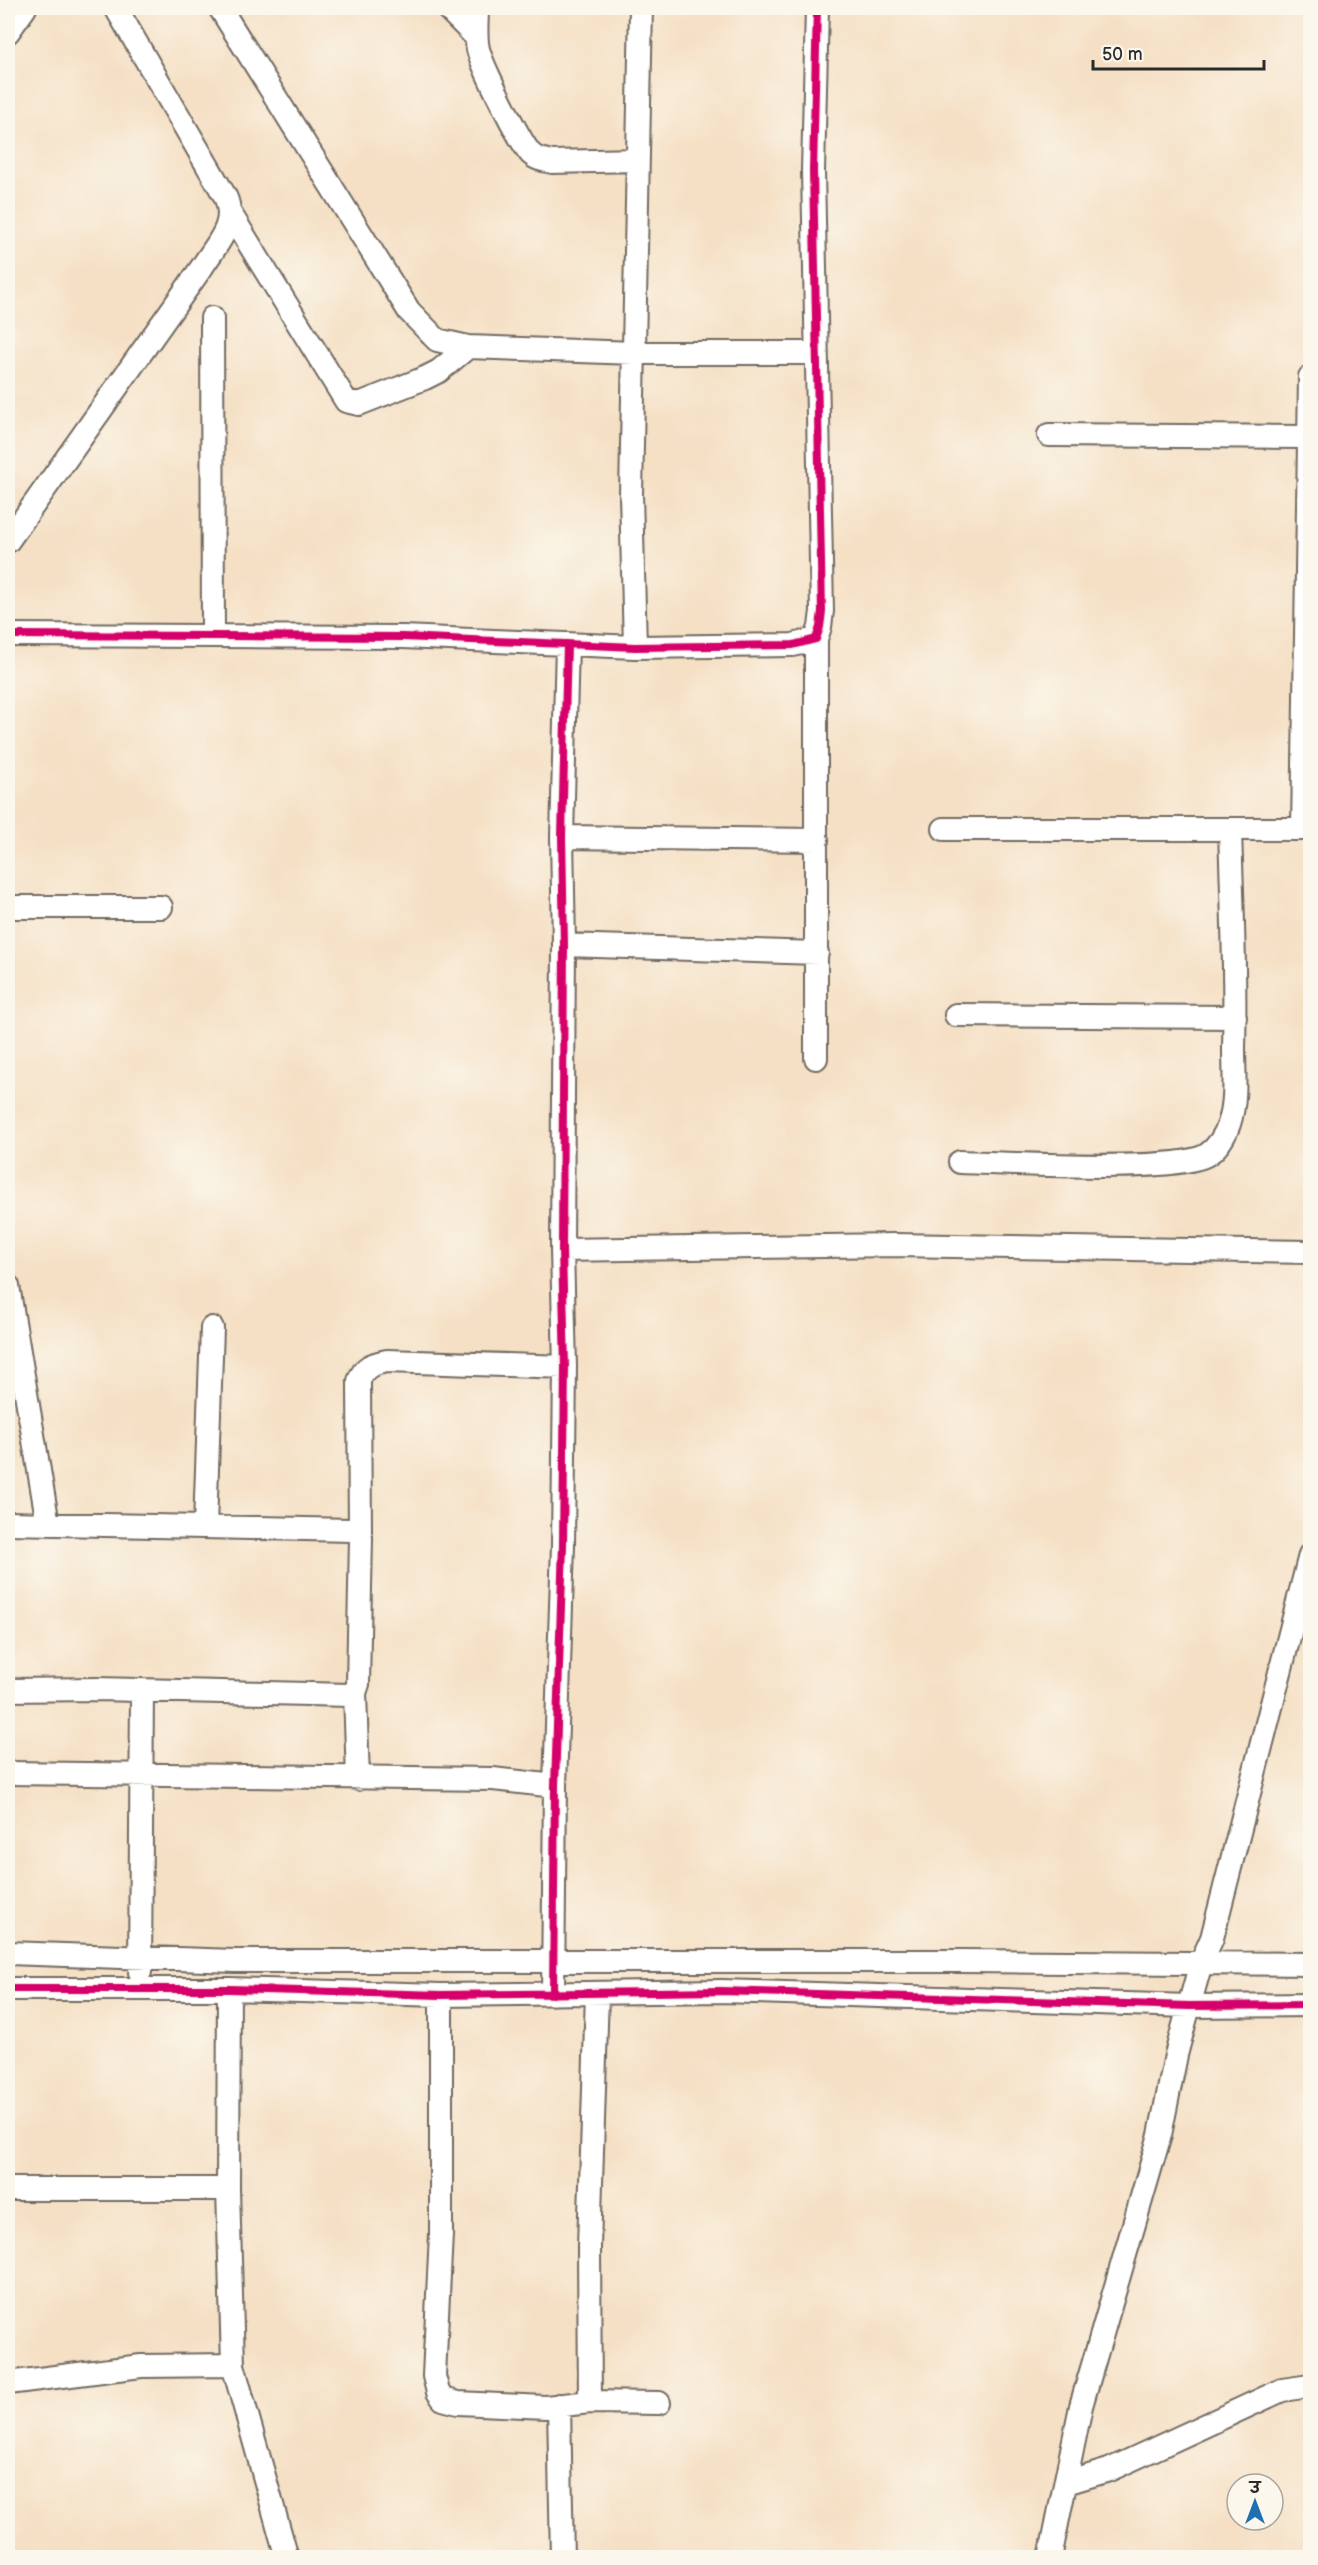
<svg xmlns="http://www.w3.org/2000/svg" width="1318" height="2565" viewBox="0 0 1318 2565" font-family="'Balsamiq Sans','Playpen Sans Deva',sans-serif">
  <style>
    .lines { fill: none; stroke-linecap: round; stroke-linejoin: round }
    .minor-casing { stroke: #726a61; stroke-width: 26 }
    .minor { stroke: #fff; stroke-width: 22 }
    .cycleway-casing { stroke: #fbf7ec; stroke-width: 11 }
    .cycleway { stroke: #d6006c; stroke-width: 8 }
  </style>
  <rect width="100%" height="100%" fill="#fbf7ec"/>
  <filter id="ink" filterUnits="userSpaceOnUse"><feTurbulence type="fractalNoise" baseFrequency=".0167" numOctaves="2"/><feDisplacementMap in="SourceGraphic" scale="12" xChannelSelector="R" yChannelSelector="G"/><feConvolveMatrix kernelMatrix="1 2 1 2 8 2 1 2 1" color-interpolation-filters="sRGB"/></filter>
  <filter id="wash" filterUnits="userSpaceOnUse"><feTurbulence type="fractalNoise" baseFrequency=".008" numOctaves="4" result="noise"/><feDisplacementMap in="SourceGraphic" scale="24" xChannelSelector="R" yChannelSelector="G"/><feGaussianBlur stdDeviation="1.35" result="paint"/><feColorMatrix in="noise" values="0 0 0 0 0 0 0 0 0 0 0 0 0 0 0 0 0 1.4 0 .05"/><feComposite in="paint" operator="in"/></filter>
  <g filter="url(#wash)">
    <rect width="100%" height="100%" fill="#f5e0c5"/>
  </g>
  <g filter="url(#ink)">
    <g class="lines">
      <g class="minor-casing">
        <path id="minor" d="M 220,8 L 409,311 L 437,340 L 468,347 L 635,353 L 815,353
          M 447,8 L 476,37
          M 477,8 C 477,22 475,36 478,49 C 482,66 520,142 531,154 C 537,160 544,160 552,162 L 637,160
          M 8,32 L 25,8
          M 230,213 L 346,401 L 359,404 L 425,378 L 439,371 L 468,347
          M 212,318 L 213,634
          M 1310,377 L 1303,829 L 1310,829
          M 1049,435 L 1310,437
          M 8,541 L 202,267 C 217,243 238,224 225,196 L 116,8
          M 8,635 L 403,637 L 635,647 L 793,645 L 816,639 L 820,627 L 822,611 L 813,171 L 817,8
          M 816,639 L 816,1058
          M 635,647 L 631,494 L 641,8
          M 944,829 L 1303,829
          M 562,837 L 817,840
          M 8,907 L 161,907
          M 564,945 L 817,953
          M 956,1015 L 1235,1017
          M 960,1162 C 1004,1163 1179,1174 1208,1154 C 1218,1147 1225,1135 1229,1124 C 1237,1100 1234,1073 1234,1048 C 1236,975 1232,902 1230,829
          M 562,1250 L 895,1245 L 1310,1252
          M 8,1286 L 48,1524
          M 8,1523 L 352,1530 L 360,1533 L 361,1538 L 358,1684 L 355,1693 L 350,1695 L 97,1689 L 8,1690
          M 205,1526 L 212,1328
          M 360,1533 L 359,1381 C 364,1366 372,1364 387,1361 L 565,1367
          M 355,1693 L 358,1779
          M 8,1773 L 493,1779 L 555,1786
          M 8,1953 L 235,1961 L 962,1961 L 1310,1964
          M 140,1972 L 142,1691
          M 8,1989 L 229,1989 L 441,1995 L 721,1991 L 1189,2006 L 1310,2005
          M 229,1989 L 228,2189 L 233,2365 L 287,2558
          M 553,1994 L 555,1786 L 563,1545 L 565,1367 L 562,1250 L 564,945 L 562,837 L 567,644
          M 441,1995 L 441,2234 L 434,2376 L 438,2392 L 443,2399 L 458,2403 L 546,2407 L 590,2402 L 589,2247 L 597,1993
          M 8,2189 L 228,2189
          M 8,2383 L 141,2366 L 233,2365
          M 590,2402 L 659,2403
          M 559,2405 L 562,2558
          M 1066,2483 L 1109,2470 L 1282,2390 L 1310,2386
          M 1050,2558 L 1081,2406 L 1160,2135 L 1176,2055 L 1189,2006 L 1201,1963 L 1212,1938 L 1310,1555"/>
      </g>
      <use href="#minor" class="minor"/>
      <g class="cycleway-casing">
        <path id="cycleway" d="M 8,635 L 403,637 L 635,647 L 793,645 L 816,639 L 820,627 L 822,611 L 813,171 L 817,8
          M 8,1989 L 229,1989 L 441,1995 L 721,1991 L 1189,2006 L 1310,2005
          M 553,1994 L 555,1786 L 563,1545 L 565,1367 L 562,1250 L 564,945 L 562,837 L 567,644"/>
      </g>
      <use href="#cycleway" class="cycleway"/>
    </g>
  </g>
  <rect width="1318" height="2565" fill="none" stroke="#fbf7ec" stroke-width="30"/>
  <g transform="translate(1255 2502)"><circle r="28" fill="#fbf7ec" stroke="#a8a59f" stroke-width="1.5"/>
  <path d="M0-4.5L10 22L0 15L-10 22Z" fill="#1f6fb2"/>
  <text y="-9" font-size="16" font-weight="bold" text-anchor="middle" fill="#2b2b2b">उ</text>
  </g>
  <path d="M1093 60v9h171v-9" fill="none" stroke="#2b2b2b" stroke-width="3"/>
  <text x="1102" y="60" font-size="18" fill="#2b2b2b" stroke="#fbf7ec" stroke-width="4.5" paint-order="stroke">50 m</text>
</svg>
